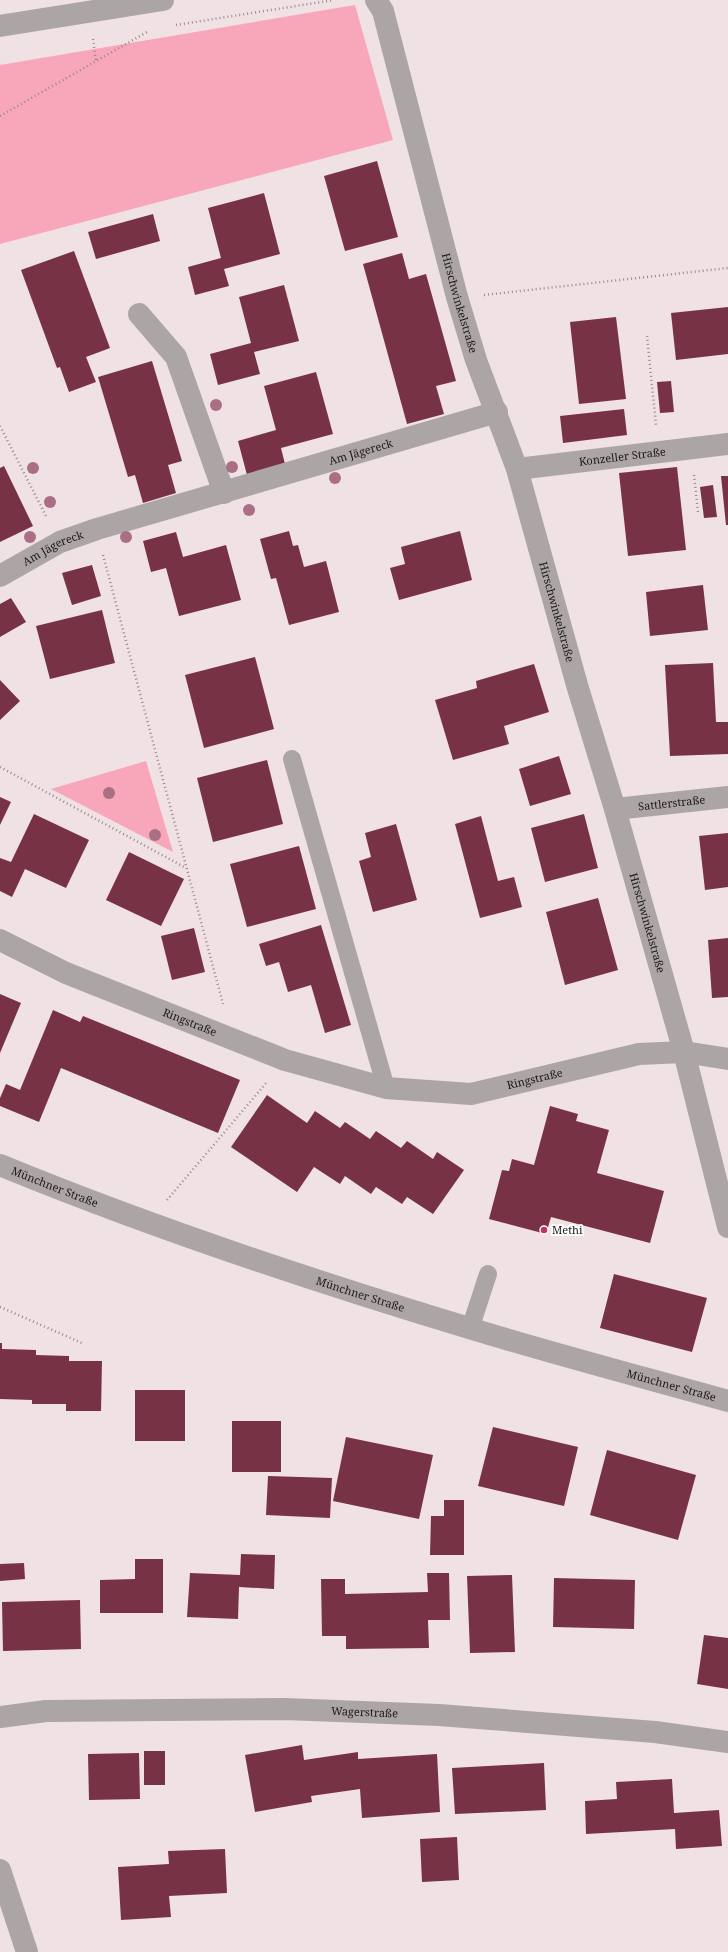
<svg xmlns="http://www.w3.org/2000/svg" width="728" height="1952" font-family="'Noto Serif',serif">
<rect width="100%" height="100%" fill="#f0e1e4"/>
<path fill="#f7a7b9" d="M 355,5 L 393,140 L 0,244 L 0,65 Z
M 146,761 L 173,852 L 51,789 Z"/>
<path fill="#783246" d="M 377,161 L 398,237 L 345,251 L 324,176 Z
M 264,193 L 280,254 L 224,269 L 229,286 L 195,295 L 188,267 L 221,258 L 208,208 Z
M 153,214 L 160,241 L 96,259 L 88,232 Z
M 74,251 L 110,348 L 86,357 L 96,382 L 69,392 L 60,367 L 57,368 L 21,270 Z
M 402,253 L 409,279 L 426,274 L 456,381 L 436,386 L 444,414 L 407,424 L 363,264 Z
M 284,285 L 299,341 L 254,352 L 260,374 L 218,385 L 210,354 L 251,343 L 239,297 Z
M 728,307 L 728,354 L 676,360 L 671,313 Z
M 616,317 L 626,399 L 579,404 L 570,322 Z
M 152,361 L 182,461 L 168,465 L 176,493 L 143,503 L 135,475 L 128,477 L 98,377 Z
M 316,372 L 333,434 L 281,448 L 285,464 L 247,475 L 238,441 L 276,430 L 264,386 Z
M 671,381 L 674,412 L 660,413 L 657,382 Z
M 624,409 L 627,435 L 563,443 L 560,416 Z
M 4,466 L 33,526 L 0,542 L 0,468 Z
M 677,467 L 686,550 L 628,556 L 619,473 Z
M 721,476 L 728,476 L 728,525 L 726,525 Z
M 713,485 L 717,517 L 704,518 L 700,487 Z
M 289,531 L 293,546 L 298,545 L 304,567 L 326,561 L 339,612 L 289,625 L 276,578 L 271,579 L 260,539 Z
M 460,531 L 472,580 L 399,600 L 390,568 L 405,564 L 401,547 Z
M 176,532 L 183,557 L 226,545 L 241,600 L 179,616 L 166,568 L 151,572 L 143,541 Z
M 92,565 L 101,596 L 72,605 L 62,573 Z
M 703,585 L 708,630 L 650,636 L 646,592 Z
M 11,598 L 26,622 L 0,637 L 0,604 Z
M 102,610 L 115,663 L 50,679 L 36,626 Z
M 255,657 L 274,729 L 204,748 L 185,675 Z
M 713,663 L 716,722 L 728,722 L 728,754 L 670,756 L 665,665 Z
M 534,664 L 549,712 L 504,726 L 509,744 L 453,760 L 435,700 L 477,688 L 476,681 Z
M 0,680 L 20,701 L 0,720 Z
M 559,756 L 571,794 L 530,806 L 519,769 Z
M 267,760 L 283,824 L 213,842 L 197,778 Z
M 0,797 L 11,802 L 0,825 Z
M 34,814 L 89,840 L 66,888 L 25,869 L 12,897 L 0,891 L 0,858 L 11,862 Z
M 584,814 L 598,868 L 545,882 L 531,828 Z
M 481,816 L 498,881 L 514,877 L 522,907 L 480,918 L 455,824 Z
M 396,824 L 417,900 L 373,912 L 359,861 L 371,857 L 365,833 Z
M 728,833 L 728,887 L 705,890 L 699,836 Z
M 299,846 L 316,909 L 247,927 L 230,864 Z
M 129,852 L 184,879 L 161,926 L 106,900 Z
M 598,898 L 618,970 L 565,985 L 546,912 Z
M 321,925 L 351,1025 L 325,1033 L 311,985 L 288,992 L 279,962 L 266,966 L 259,944 Z
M 194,928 L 205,972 L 172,980 L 161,936 Z
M 728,938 L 728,997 L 712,998 L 708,940 Z
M 0,994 L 21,1003 L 0,1053 Z
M 53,1010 L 80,1022 L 83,1016 L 240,1080 L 218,1133 L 61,1068 L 39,1122 L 0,1106 L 0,1098 L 6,1084 L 20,1090 Z
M 267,1095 L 307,1123 L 315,1111 L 340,1128 L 345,1122 L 370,1139 L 376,1131 L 401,1148 L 407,1141 L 433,1159 L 437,1152 L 464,1170 L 433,1214 L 407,1197 L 402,1204 L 376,1187 L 371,1194 L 345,1176 L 340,1184 L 314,1167 L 297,1192 L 231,1147 Z
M 550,1106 L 578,1114 L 576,1121 L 609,1130 L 597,1173 L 664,1191 L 650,1243 L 551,1217 L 546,1234 L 489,1219 L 502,1170 L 509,1171 L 512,1159 L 534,1165 Z
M 614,1274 L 707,1298 L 692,1352 L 600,1328 Z
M 0,1343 L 2,1343 L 2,1349 L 36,1350 L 36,1355 L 69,1356 L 69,1361 L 102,1361 L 101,1411 L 66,1411 L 66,1404 L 32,1404 L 32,1400 L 0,1399 Z
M 135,1390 L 185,1390 L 185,1441 L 135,1441 Z
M 232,1421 L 281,1421 L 281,1472 L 232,1472 Z
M 493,1427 L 578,1447 L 564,1506 L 478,1486 Z
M 346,1437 L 433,1455 L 419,1519 L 333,1501 Z
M 607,1450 L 696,1475 L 678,1540 L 590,1515 Z
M 268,1476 L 332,1478 L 330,1518 L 266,1515 Z
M 444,1500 L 464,1500 L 464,1555 L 430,1555 L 431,1516 L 444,1516 Z
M 241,1554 L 275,1555 L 274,1589 L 239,1587 L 238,1619 L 187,1617 L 190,1573 L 240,1575 Z
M 135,1559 L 163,1559 L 163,1613 L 100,1613 L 100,1580 L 135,1579 Z
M 24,1563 L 25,1579 L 0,1581 L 0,1564 Z
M 427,1573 L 449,1573 L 450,1620 L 428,1620 L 429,1648 L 346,1649 L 346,1636 L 322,1636 L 321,1579 L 345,1579 L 345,1594 L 428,1592 Z
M 512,1575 L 515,1652 L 470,1653 L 467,1576 Z
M 554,1578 L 635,1580 L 634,1629 L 553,1627 Z
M 80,1600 L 81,1649 L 3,1651 L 2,1602 Z
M 704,1635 L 728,1638 L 728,1689 L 697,1684 Z
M 302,1745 L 304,1760 L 358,1752 L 358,1759 L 437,1754 L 440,1812 L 362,1818 L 360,1789 L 311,1796 L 312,1802 L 255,1812 L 245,1755 Z
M 144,1751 L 165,1751 L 165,1785 L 144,1785 Z
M 139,1753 L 140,1799 L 89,1800 L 88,1754 Z
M 544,1763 L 546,1810 L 455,1814 L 452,1768 Z
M 672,1779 L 674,1813 L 719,1810 L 722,1846 L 676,1849 L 675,1829 L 586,1834 L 585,1801 L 617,1799 L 616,1782 Z
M 457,1837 L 459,1880 L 422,1882 L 420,1839 Z
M 225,1849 L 227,1893 L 169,1896 L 171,1917 L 121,1920 L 118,1867 L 169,1864 L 168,1851 Z"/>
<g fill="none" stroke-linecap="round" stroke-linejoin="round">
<path stroke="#978b8e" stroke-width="2.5" stroke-dasharray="1 3" stroke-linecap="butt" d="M 176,25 L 334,0
M 93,39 L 96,62
M 0,116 L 147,32
M 484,295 L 728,268
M 647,336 L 656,425
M 0,426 L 47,518
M 694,475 L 698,512
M 103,555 L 223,1004
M 0,767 L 186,868
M 167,1200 L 267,1082
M 0,1307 L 82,1343"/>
<path stroke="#aca5a6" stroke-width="18" d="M 292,759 L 386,1088
M 470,1329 L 488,1274"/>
<g stroke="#aca5a6" stroke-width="22">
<path id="s1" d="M 376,0 L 383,11 L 457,297 L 476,360 L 517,469 L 577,685 L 615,809 L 684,1052 L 728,1227"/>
<path d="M 0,26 L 163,0"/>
<path d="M 139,314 L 176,357 L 224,493"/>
<path id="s2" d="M 517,469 L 728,444"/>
<path id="s3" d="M 0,576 L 60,542 L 97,529 L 497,412"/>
<path id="s4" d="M 615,809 L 728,797"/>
<path id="s5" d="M 0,940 L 66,973 L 285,1060 L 386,1088 L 471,1094 L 639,1054 L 684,1052 L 728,1059"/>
<path id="s6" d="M 0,1717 L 46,1711 L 285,1709 L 439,1715 L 655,1732 L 728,1742"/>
<path d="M 0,1870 L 27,1952"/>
</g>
<path stroke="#aca5a6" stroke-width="22" id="s7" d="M 0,1165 C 153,1228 310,1280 469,1328 C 554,1354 642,1377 728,1401"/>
</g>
<g fill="#aa6f84">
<circle cx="216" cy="405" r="6"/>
<circle cx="232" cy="467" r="6"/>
<circle cx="33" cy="468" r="6"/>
<circle cx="335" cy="478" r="6"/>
<circle cx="50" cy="502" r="6"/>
<circle cx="249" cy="510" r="6"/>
<circle cx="30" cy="537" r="6"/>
<circle cx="126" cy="537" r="6"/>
<circle cx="109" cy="793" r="6"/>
<circle cx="155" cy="835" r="6"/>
</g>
<circle fill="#be3162" stroke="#fff" stroke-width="1.5" cx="544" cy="1230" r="4"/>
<g text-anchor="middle" stroke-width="4" stroke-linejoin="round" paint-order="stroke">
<g font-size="11" fill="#1e1819" stroke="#fff">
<text dy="4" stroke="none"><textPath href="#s1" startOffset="315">Hirschwinkelstraße</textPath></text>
<text dy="4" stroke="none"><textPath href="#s3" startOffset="383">Am Jägereck</textPath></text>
<text dy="4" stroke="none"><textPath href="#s2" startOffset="106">Konzeller Straße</textPath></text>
<text dy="4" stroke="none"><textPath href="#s3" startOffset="60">Am Jägereck</textPath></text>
<text dy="4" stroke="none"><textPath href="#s1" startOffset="639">Hirschwinkelstraße</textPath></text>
<text dy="4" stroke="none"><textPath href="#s4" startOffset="57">Sattlerstraße</textPath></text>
<text dy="4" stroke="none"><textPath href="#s1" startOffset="963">Hirschwinkelstraße</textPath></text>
<text dy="4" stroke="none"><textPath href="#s5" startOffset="207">Ringstraße</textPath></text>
<text dy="4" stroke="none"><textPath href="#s5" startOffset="565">Ringstraße</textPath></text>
<text dy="4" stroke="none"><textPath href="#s7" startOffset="59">Münchner Straße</textPath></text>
<text dy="4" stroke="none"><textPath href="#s7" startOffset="383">Münchner Straße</textPath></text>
<text dy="4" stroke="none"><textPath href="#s7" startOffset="707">Münchner Straße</textPath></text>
<text dy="4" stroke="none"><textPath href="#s6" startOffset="365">Wagerstraße</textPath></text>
</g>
<g font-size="11" fill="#1e1819" stroke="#fff" text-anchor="start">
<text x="552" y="1234">Methi</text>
</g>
</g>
</svg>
